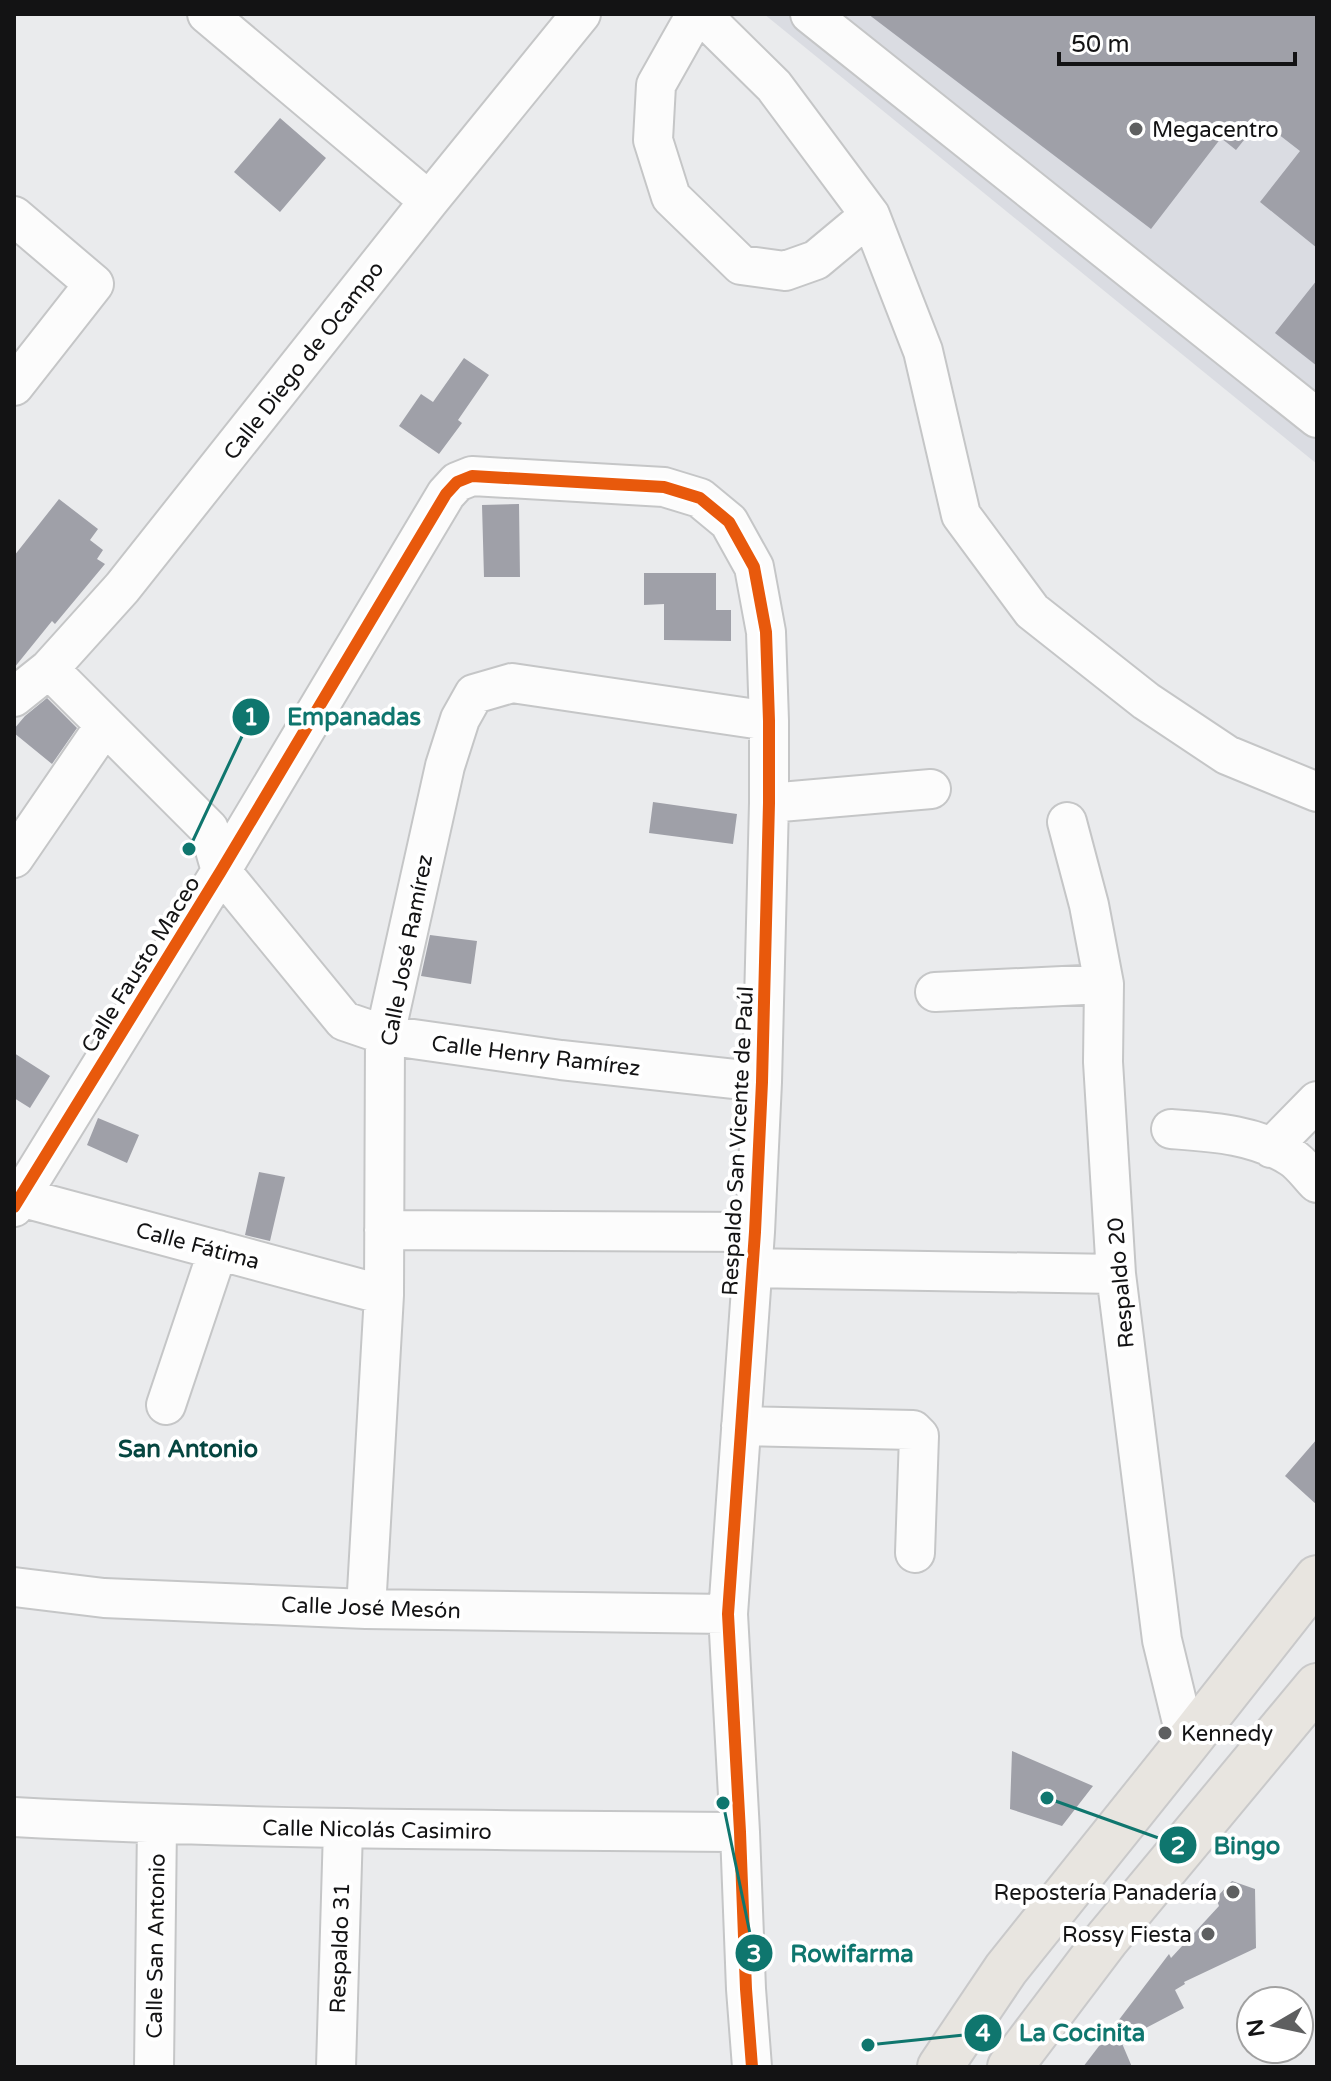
<svg xmlns="http://www.w3.org/2000/svg" width="1331" height="2081" font-family="'Varela Round',sans-serif">
<rect width="100%" height="100%" fill="#eaebed"/>
<path fill="#dadce2" d="M 764,14 L 1317,14 L 1317,464 Z"/>
<path fill="#9fa0a8" d="M 868,14 L 1317,14 L 1317,248 L 1260,202 L 1300,151 L 1260,120 L 1236,150 L 1221,138 L 1151,229 Z
M 280,118 L 326,158 L 280,212 L 234,172 Z
M 1317,280 L 1317,366 L 1275,333 Z
M 464,358 L 489,375 L 458,420 L 462,423 L 439,454 L 399,426 L 421,394 L 433,402 Z
M 59,499 L 98,529 L 90,540 L 103,550 L 97,559 L 105,564 L 55,624 L 52,621 L 14,668 L 14,556 Z
M 519,504 L 520,577 L 484,577 L 482,505 Z
M 644,573 L 716,573 L 716,610 L 731,610 L 731,641 L 664,640 L 664,604 L 644,605 Z
M 47,698 L 77,728 L 52,764 L 14,733 L 14,729 L 25,716 Z
M 653,802 L 737,814 L 733,844 L 649,833 Z
M 430,935 L 477,941 L 471,984 L 421,976 Z
M 14,1053 L 50,1076 L 30,1108 L 14,1098 Z
M 98,1118 L 139,1135 L 127,1163 L 87,1145 Z
M 259,1172 L 285,1177 L 270,1241 L 245,1235 Z
M 1317,1439 L 1317,1505 L 1285,1476 Z
M 1012,1751 L 1093,1786 L 1062,1826 L 1010,1809 Z
M 1232,1881 L 1255,1889 L 1256,1948 L 1184,1982 L 1185,1984 L 1175,1990 L 1184,2008 L 1121,2041 L 1132,2067 L 1083,2067 L 1169,1954 L 1171,1958 L 1219,1906 L 1216,1898 Z"/>
<g fill="none" stroke-linecap="round" stroke-linejoin="round">
<g stroke="#c5c6c7" stroke-width="42">
<path id="minor" d="M 207,14 L 429,201
M 696,14 L 656,85 L 653,140 L 671,197 L 741,265 L 785,271 L 816,260 L 870,215
M 701,14 L 774,86 L 870,215 L 923,351 L 961,515 L 1032,611 L 1146,701 L 1227,755 L 1317,792
M 810,14 L 1317,418
M 14,216 L 94,284 L 14,386
M 49,669 L 209,829 L 221,871 L 344,1021 L 385,1035 L 561,1060 L 762,1082
M 14,697 L 49,669 L 122,588 L 429,201 L 581,14
M 769,803 L 931,789
M 1067,822 L 1089,905 L 1104,984 L 1103,1062 L 1116,1274 L 1162,1640 L 1187,1743
M 14,858 L 105,725
M 935,992 L 1104,984
M 1171,1129 C 1212,1132 1254,1134 1291,1157 C 1301,1163 1309,1175 1317,1183
M 1271,1148 L 1317,1101
M 14,1192 L 20,1197 L 384,1295
M 14,1207 L 221,871 L 446,494 L 457,482 L 472,476 L 664,487 L 700,498 L 729,522 L 754,567 L 766,632 L 769,721 L 769,803 L 762,1082 L 755,1232 L 728,1614 L 740,1832 L 746,1989 L 752,2067
M 384,1230 L 755,1232
M 752,1268 L 1116,1274
M 166,1405 L 218,1250
M 741,1426 L 913,1430 L 919,1436 L 915,1553
M 14,1587 L 104,1598 L 366,1609 L 728,1614
M 366,1609 L 384,1295 L 385,1035 L 445,766 L 460,719 L 474,694 L 512,683 L 769,721
M 14,1817 C 256,1830 498,1830 740,1832
M 154,2067 L 157,1824
M 336,2067 L 343,1829"/>
</g>
<g stroke="#c9c9ca" stroke-width="48">
<path id="major" d="M 940,2067 L 1006,1969 L 1187,1743 L 1317,1578
M 1010,2067 L 1106,1940 L 1317,1686"/>
</g>
<use href="#minor" stroke="#fcfcfc" stroke-width="38"/>
<use href="#major" stroke="#e8e5e0" stroke-width="44"/>
<g stroke="#fff" stroke-width="17">
<path id="cycleway" d="M 14,1207 L 221,871 L 446,494 L 457,482 L 472,476 L 664,487 L 700,498 L 729,522 L 754,567 L 766,632 L 769,721 L 769,803 L 762,1082 L 755,1232 L 728,1614 L 740,1832 L 746,1989 L 752,2067"/>
</g>
<use href="#cycleway" stroke="#e8590c" stroke-width="12"/>
</g>
<g fill="#5e5f60" stroke="#fff" stroke-width="3">
<circle cx="1136" cy="129" r="8"/>
<circle cx="1165" cy="1733" r="8"/>
<circle cx="1233" cy="1892" r="8"/>
<circle cx="1208" cy="1934" r="8"/>
</g>
<g text-anchor="middle" stroke-width="8" stroke-linejoin="round" paint-order="stroke">
<g font-size="22" fill="#131314" stroke="#fff" text-anchor="start">
<text x="1152" y="137">Megacentro</text>
<text x="1181" y="1741">Kennedy</text>
<text x="1217" y="1900" text-anchor="end">Repostería Panadería</text>
<text x="1192" y="1942" text-anchor="end">Rossy Fiesta</text>
</g>
<g font-size="22" fill="#131314" stroke="#fff">
<text transform="translate(303 360) rotate(-52)" y="8">Calle Diego de Ocampo</text>
<text transform="translate(406 950) rotate(-79)" y="8">Calle José Ramírez</text>
<text transform="translate(140 964) rotate(-58)" y="8">Calle Fausto Maceo</text>
<text transform="translate(536 1055) rotate(7)" y="8">Calle Henry Ramírez</text>
<text transform="translate(737 1141) rotate(-87)" y="8">Respaldo San Vicente de Paúl</text>
<text transform="translate(198 1245) rotate(15)" y="8">Calle Fátima</text>
<text transform="translate(1120 1283) rotate(-95)" y="8">Respaldo 20</text>
<text transform="translate(371 1607) rotate(2)" y="8">Calle José Mesón</text>
<text transform="translate(377 1829) rotate(1)" y="8">Calle Nicolás Casimiro</text>
<text transform="translate(155 1946) rotate(-89)" y="8">Calle San Antonio</text>
<text transform="translate(339 1948) rotate(-88)" y="8">Respaldo 31</text>
</g>
<g font-size="24" font-weight="bold" fill="#064640" stroke="#fff">
<text x="188" y="1457">San Antonio</text>
</g>
</g>
<path fill="none" stroke="#0f766e" stroke-width="3" d="M189 849L251 717M1047 1798L1178 1845M723 1803L754 1953M868 2045L983 2033"/>
<g fill="#0f766e" stroke="#fff" stroke-width="3">
<circle cx="189" cy="849" r="8"/>
<circle cx="1047" cy="1798" r="8"/>
<circle cx="723" cy="1803" r="8"/>
<circle cx="868" cy="2045" r="8"/>
<circle cx="251" cy="717" r="20"/>
<circle cx="1178" cy="1845" r="20"/>
<circle cx="754" cy="1953" r="20"/>
<circle cx="983" cy="2033" r="20"/>
</g>
<g font-size="24" text-anchor="middle" font-weight="bold" fill="#fff">
<text x="251" y="725">1</text>
<text x="1178" y="1854">2</text>
<text x="754" y="1962">3</text>
<text x="983" y="2041">4</text>
</g>
<g font-size="24" text-anchor="middle" font-weight="bold" fill="#0f766e" stroke="#fff" stroke-width="8" stroke-linejoin="round" paint-order="stroke">
<text x="354" y="725">Empanadas</text>
<text x="1247" y="1854">Bingo</text>
<text x="852" y="1962">Rowifarma</text>
<text x="1082" y="2041">La Cocinita</text>
</g>
<rect width="1331" height="2081" fill="none" stroke="#131314" stroke-width="32"/>
<g transform="translate(1275 2025) rotate(261)"><circle r="38" fill="#ffffff" stroke="#a1a1a1" stroke-width="2"/>
<path d="M0-6L14 30L0 20L-14 30Z" fill="#5e5f60"/>
<text y="-12" font-size="22" font-weight="bold" text-anchor="middle" fill="#131314">N</text>
</g>
<path d="M1059 52v12h236v-12" fill="none" stroke="#131314" stroke-width="4"/>
<text x="1071" y="52" font-size="24" fill="#131314" stroke="#ffffff" stroke-width="6" paint-order="stroke">50 m</text>
</svg>
